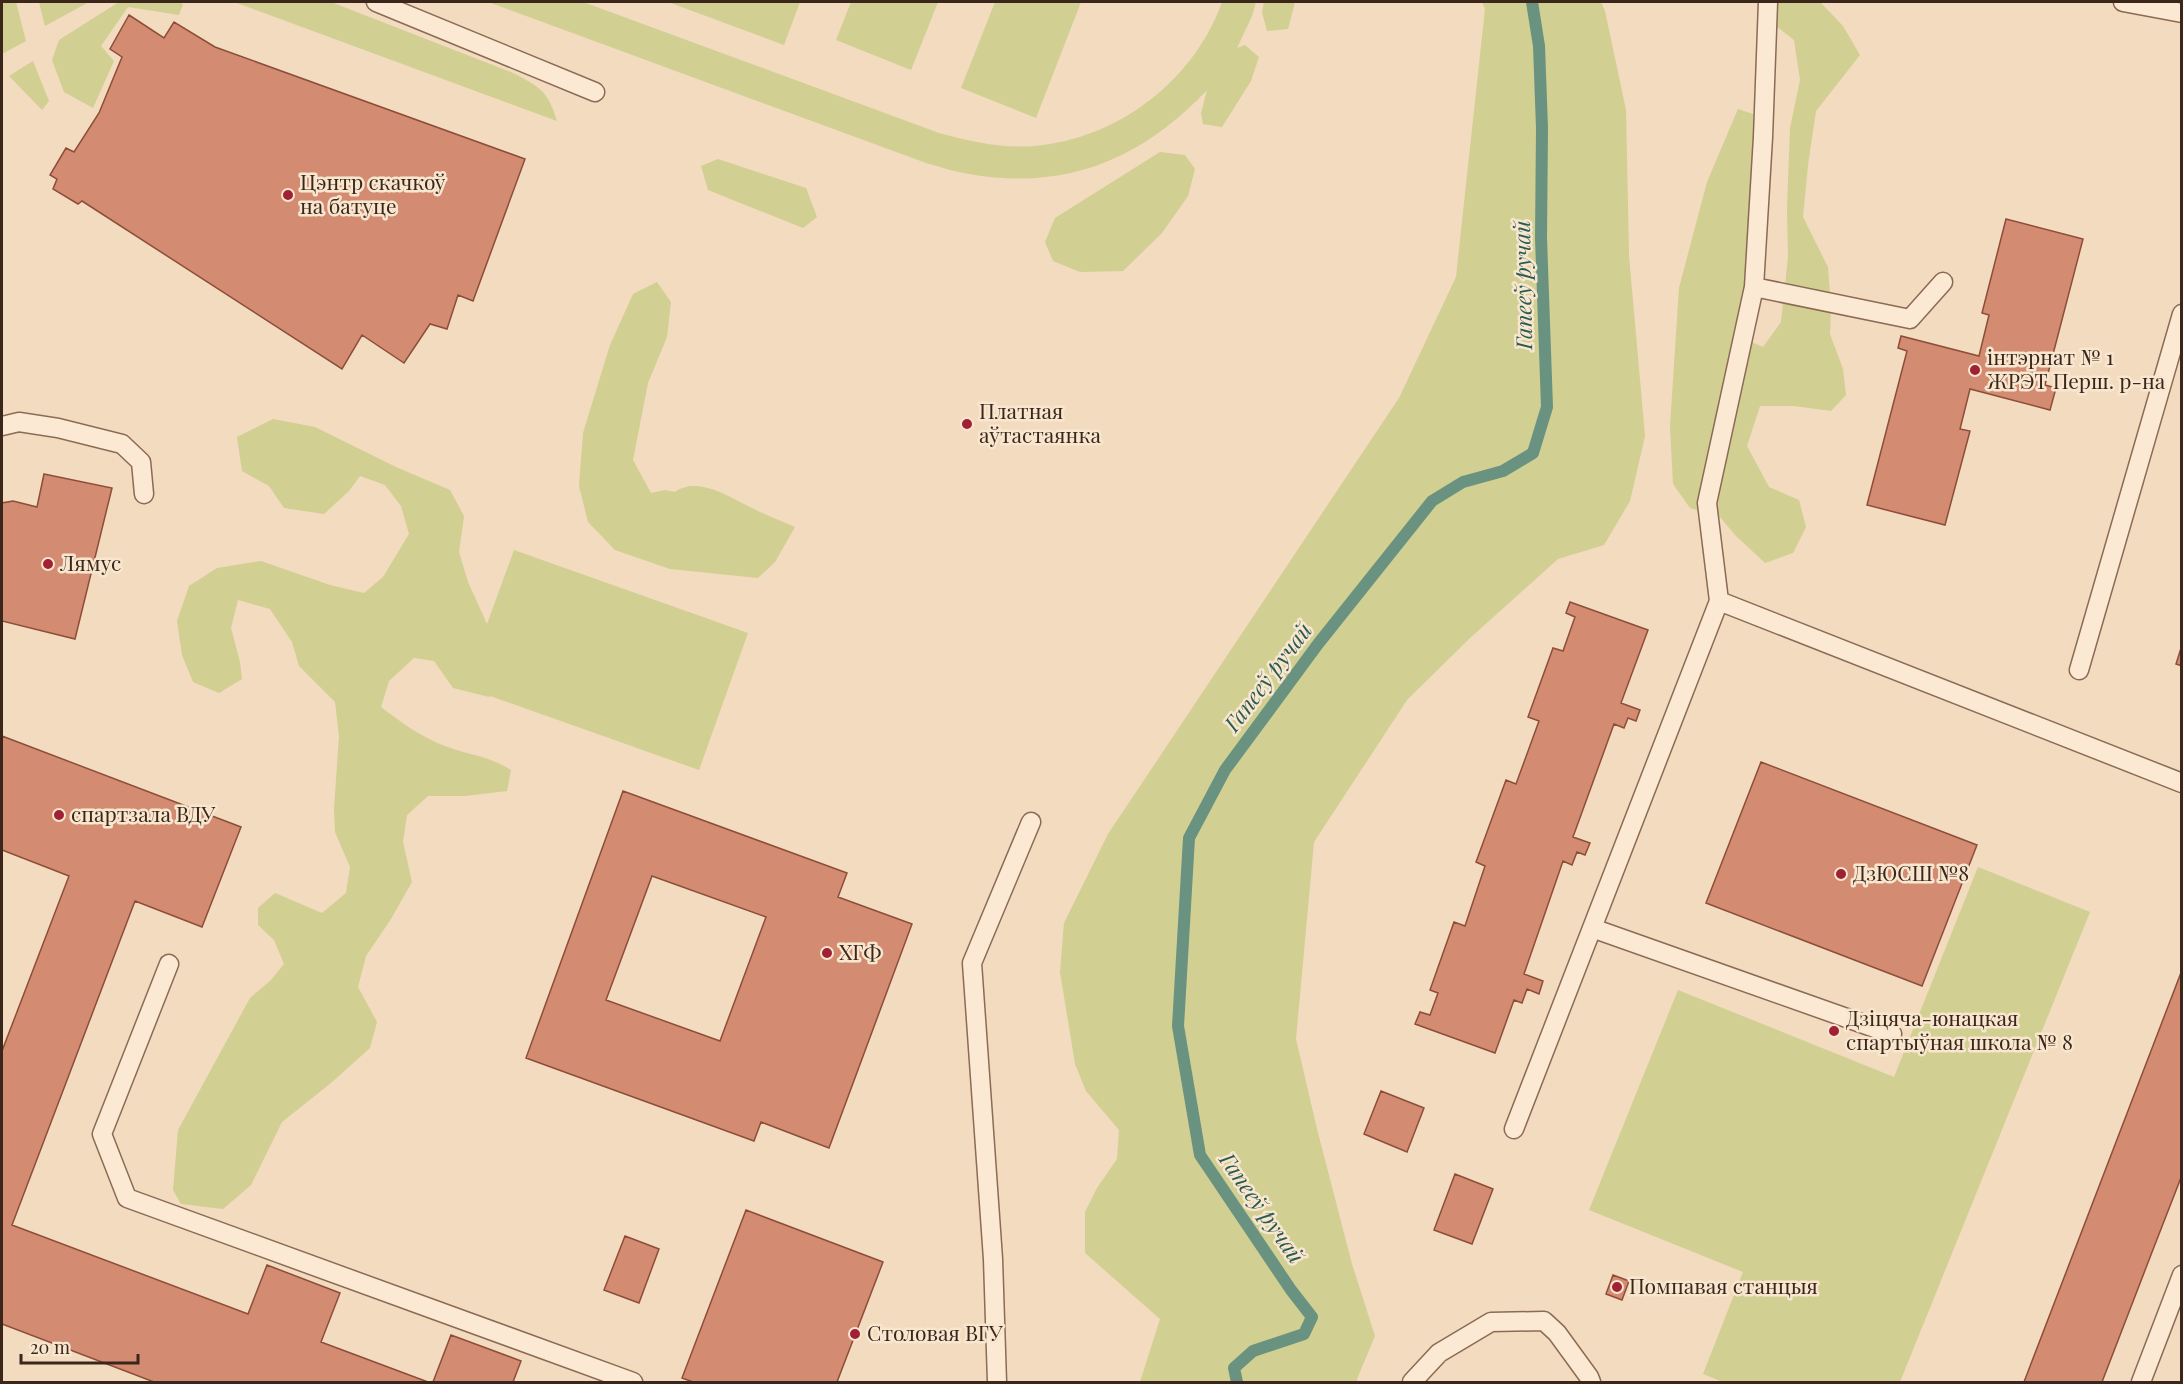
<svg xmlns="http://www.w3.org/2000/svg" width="2183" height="1384" font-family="'Playfair Display',serif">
<rect width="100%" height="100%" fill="#f2dbbf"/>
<path fill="#d1cf92" d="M 2,2 L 16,2 L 26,41 L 2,54 Z
M 39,2 L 89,2 L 45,26 Z
M 119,2 L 178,2 L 183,4 L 179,15 L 128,7 L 101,46 L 114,61 L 93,108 L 64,92 L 52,60 L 59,40 Z
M 234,2 L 331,2 L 513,73 C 540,87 548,91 557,121 Z
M 488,2 L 583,2 L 939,133 C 973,142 1007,150 1043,145 C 1123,135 1195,78 1222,2 L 1256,2 L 1252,16 L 1237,48 L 1245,45 L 1259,57 L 1251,81 L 1222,127 L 1203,124 L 1201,113 L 1207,90 C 1141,160 1065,191 969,174 C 955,172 942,167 929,164 Z
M 668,2 L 800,2 L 784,45 Z
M 851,2 L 938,2 L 911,70 L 836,40 Z
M 995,2 L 1081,2 L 1036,118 L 961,88 Z
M 1264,2 L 1295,2 L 1288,29 L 1267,31 L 1262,12 Z
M 1482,2 L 1601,2 L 1605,11 L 1626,110 L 1629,256 L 1645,436 L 1630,501 L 1604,545 L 1558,559 L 1469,639 L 1407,700 L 1314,842 L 1296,1039 L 1317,1129 L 1352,1264 L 1375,1336 L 1357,1379 L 1358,1382 L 1140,1382 L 1160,1319 L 1085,1253 L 1085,1212 L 1097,1188 L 1117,1159 L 1119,1130 L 1086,1091 L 1075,1064 L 1060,972 L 1064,923 L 1108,834 L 1399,398 L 1456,277 L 1485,9 Z
M 1758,2 L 1820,2 L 1843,26 L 1860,55 L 1816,111 L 1808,165 L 1803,217 L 1828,267 L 1831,308 L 1830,334 L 1843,369 L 1846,395 L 1831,411 L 1794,406 L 1760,406 L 1747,446 L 1769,487 L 1799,500 L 1806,527 L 1793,553 L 1765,563 L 1735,535 L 1720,517 L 1690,508 L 1673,484 L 1670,426 L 1679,288 L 1707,182 L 1738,109 L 1759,116 L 1749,341 L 1763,347 L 1781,322 L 1788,257 L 1787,209 L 1790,128 L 1800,80 L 1794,40 L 1763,16 Z
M 33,61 L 49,101 L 42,110 L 9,76 Z
M 1160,152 L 1185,155 L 1195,169 L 1188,196 L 1162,233 L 1123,271 L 1080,272 L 1053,261 L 1045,242 L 1055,218 Z
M 718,159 L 806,188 L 817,217 L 803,228 L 708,190 L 701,166 Z
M 657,282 L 671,302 L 667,337 L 648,383 L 633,460 L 651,493 L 665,490 L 675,492 C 698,475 731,498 752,508 C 766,515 781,521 795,527 L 775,562 L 758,578 L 670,569 L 615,550 L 588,522 L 579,486 L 583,433 L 610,345 L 633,294 Z
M 273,419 L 315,427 L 396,467 L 450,490 L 464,516 L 459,552 L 468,582 L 487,624 L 514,550 L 748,633 L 699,770 L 490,696 L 489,697 L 453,688 L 434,661 L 414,658 L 389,681 L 381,707 C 402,723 421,737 445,746 C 470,756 487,755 511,770 L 507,791 L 465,796 L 428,796 L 407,815 L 403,842 L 412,882 L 391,919 L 366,956 L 358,987 L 377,1022 L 370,1048 L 331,1083 L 282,1122 L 251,1185 L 223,1209 L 181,1204 L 173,1190 L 178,1130 L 250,998 L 271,980 L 284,964 L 274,940 L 258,925 L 258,908 L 275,893 L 322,913 L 346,893 L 350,867 L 335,832 L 334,809 L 339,736 L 335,702 L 299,666 L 292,642 L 270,609 L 238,600 L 231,628 L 240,662 L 242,679 L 219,693 L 193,682 L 182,655 L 177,621 L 189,586 L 217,568 L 261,561 L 330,585 L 364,593 L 383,577 L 409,534 L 401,506 L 385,485 L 360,476 L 349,491 L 324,514 L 284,508 L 269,486 L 242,471 L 237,437 Z
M 1978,867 L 2090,912 L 1900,1382 L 1723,1382 L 1703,1374 L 1743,1272 L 1589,1210 L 1678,990 L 1894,1077 Z"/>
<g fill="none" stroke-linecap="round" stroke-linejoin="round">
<path stroke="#699281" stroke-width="12" d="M 1237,1382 L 1234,1368 L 1253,1351 L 1304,1334 L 1312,1317 L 1291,1290 L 1200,1155 L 1178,1026 L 1189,838 L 1225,770 L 1318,644 L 1432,501 L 1463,482 L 1503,471 L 1533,453 L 1547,407 L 1541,238 L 1542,128 L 1539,46 L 1532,2"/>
</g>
<path fill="#d38b71" stroke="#8d4e39" stroke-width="1.5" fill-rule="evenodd" d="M 129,15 L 164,38 L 174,22 L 215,47 L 525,159 L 473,301 L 458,295 L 447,329 L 430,324 L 404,363 L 362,335 L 342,369 L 82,201 L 78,204 L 53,189 L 57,179 L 50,175 L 66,148 L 74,152 L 99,113 L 122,57 L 110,49 Z
M 2006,219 L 2083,239 L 2045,385 L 2056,388 L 2050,410 L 1970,389 L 1960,429 L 1970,431 L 1945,525 L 1867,505 L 1907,351 L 1898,348 L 1901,336 L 1979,356 L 1989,315 L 1982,313 Z
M 44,474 L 112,488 L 75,639 L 2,621 L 2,503 L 13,501 L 37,507 Z
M 1570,602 L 1648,630 L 1621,703 L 1640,710 L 1636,721 L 1628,718 L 1624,728 L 1614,724 L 1573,837 L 1590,843 L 1585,855 L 1577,852 L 1572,865 L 1563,861 L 1524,974 L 1543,981 L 1539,994 L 1527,989 L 1522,1003 L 1514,1000 L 1495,1053 L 1415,1024 L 1420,1012 L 1430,1015 L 1438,993 L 1430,990 L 1454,922 L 1465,926 L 1485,866 L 1476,862 L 1506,780 L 1516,784 L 1539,721 L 1528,717 L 1553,648 L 1563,651 L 1575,617 L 1566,613 Z
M 2182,645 L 2182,666 L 2176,664 Z
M 2,736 L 241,827 L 202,927 L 135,901 L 12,1225 L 248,1314 L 267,1265 L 340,1293 L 321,1342 L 428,1382 L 154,1382 L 2,1324 L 2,1051 L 69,876 L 2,850 Z
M 1761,762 L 1977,845 L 1922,986 L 1706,903 Z
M 623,791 L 847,873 L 838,897 L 912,924 L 829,1148 L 761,1122 L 754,1141 L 526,1058 ZM 652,876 L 766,917 L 720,1041 L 606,1000 Z
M 2182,970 L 2182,1175 L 2154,1247 L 2102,1382 L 2024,1382 Z
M 1381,1091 L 1424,1108 L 1407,1152 L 1364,1134 Z
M 1455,1174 L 1493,1189 L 1472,1244 L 1434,1230 Z
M 746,1210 L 883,1262 L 837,1382 L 693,1382 L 682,1378 Z
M 625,1236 L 659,1249 L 639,1303 L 604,1290 Z
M 1613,1275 L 1629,1281 L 1622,1300 L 1606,1294 Z
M 451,1335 L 521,1361 L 513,1382 L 433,1382 Z"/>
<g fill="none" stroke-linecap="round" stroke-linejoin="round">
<g stroke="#8c6a55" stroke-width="21">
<path id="service" d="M 376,2 L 595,92
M 1768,2 L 1763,137 L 1754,287 L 1707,503 L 1719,601 L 2182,783
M 2123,2 L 2182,13
M 1754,287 L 1910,319 L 1943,282
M 2,426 L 19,422 L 58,428 L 122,444 L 141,462 L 144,494
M 2079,670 L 2182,314
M 1592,928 L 1892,1034
M 169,964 L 102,1134 L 127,1198 L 633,1382
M 1514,1129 L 1719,601
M 997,1382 L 993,1259 L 972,963 L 1031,822
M 1412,1382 L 1439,1353 L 1491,1322 L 1544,1321 L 1557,1333 L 1589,1377 L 1591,1382
M 2141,1382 L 2182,1275"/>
</g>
<use href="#service" stroke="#fce9d3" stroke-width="18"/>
</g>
<g fill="#a02034" stroke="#f8e6cf" stroke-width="2">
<circle cx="288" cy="195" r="6"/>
<circle cx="1975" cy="370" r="6"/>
<circle cx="967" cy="424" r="6"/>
<circle cx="48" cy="564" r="6"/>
<circle cx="59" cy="815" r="6"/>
<circle cx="1841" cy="874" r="6"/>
<circle cx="827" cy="953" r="6"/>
<circle cx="1834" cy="1031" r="6"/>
<circle cx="1617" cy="1287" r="6"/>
<circle cx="855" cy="1334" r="6"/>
</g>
<g text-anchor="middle" stroke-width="5" stroke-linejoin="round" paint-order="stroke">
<g font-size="21" fill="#3a261b" stroke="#f8e6cf" text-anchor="start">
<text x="300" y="190">Цэнтр скачкоў<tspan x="300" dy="24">на батуце</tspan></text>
<text x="1987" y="365">інтэрнат № 1<tspan x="1987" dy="24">ЖРЭТ Перш. р-на</tspan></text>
<text x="979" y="419">Платная<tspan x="979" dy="24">аўтастаянка</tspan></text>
<text x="60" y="571">Лямус</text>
<text x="71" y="822">спартзала ВДУ</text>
<text x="1853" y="881">ДзЮСШ №8</text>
<text x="839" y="960">ХГФ</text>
<text x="1846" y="1026">Дзіцяча-юнацкая<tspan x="1846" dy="24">спартыўная школа № 8</tspan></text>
<text x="1629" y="1294">Помпавая станцыя</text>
<text x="867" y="1341">Столовая ВГУ</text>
</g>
<g font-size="22" font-style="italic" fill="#295b51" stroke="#f8e6cf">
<text transform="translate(1523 285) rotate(-91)" y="8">Гапееў ручай</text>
<text transform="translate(1268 677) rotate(-53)" y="8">Гапееў ручай</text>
<text transform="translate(1262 1208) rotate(55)" y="8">Гапееў ручай</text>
</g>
</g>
<rect width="2183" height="1384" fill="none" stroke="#3a261b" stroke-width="6"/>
<path d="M21 1354v9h117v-9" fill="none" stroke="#3a261b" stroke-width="3"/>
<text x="30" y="1354" font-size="18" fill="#3a261b" stroke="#f8e6cf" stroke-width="4.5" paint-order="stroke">20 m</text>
</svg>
